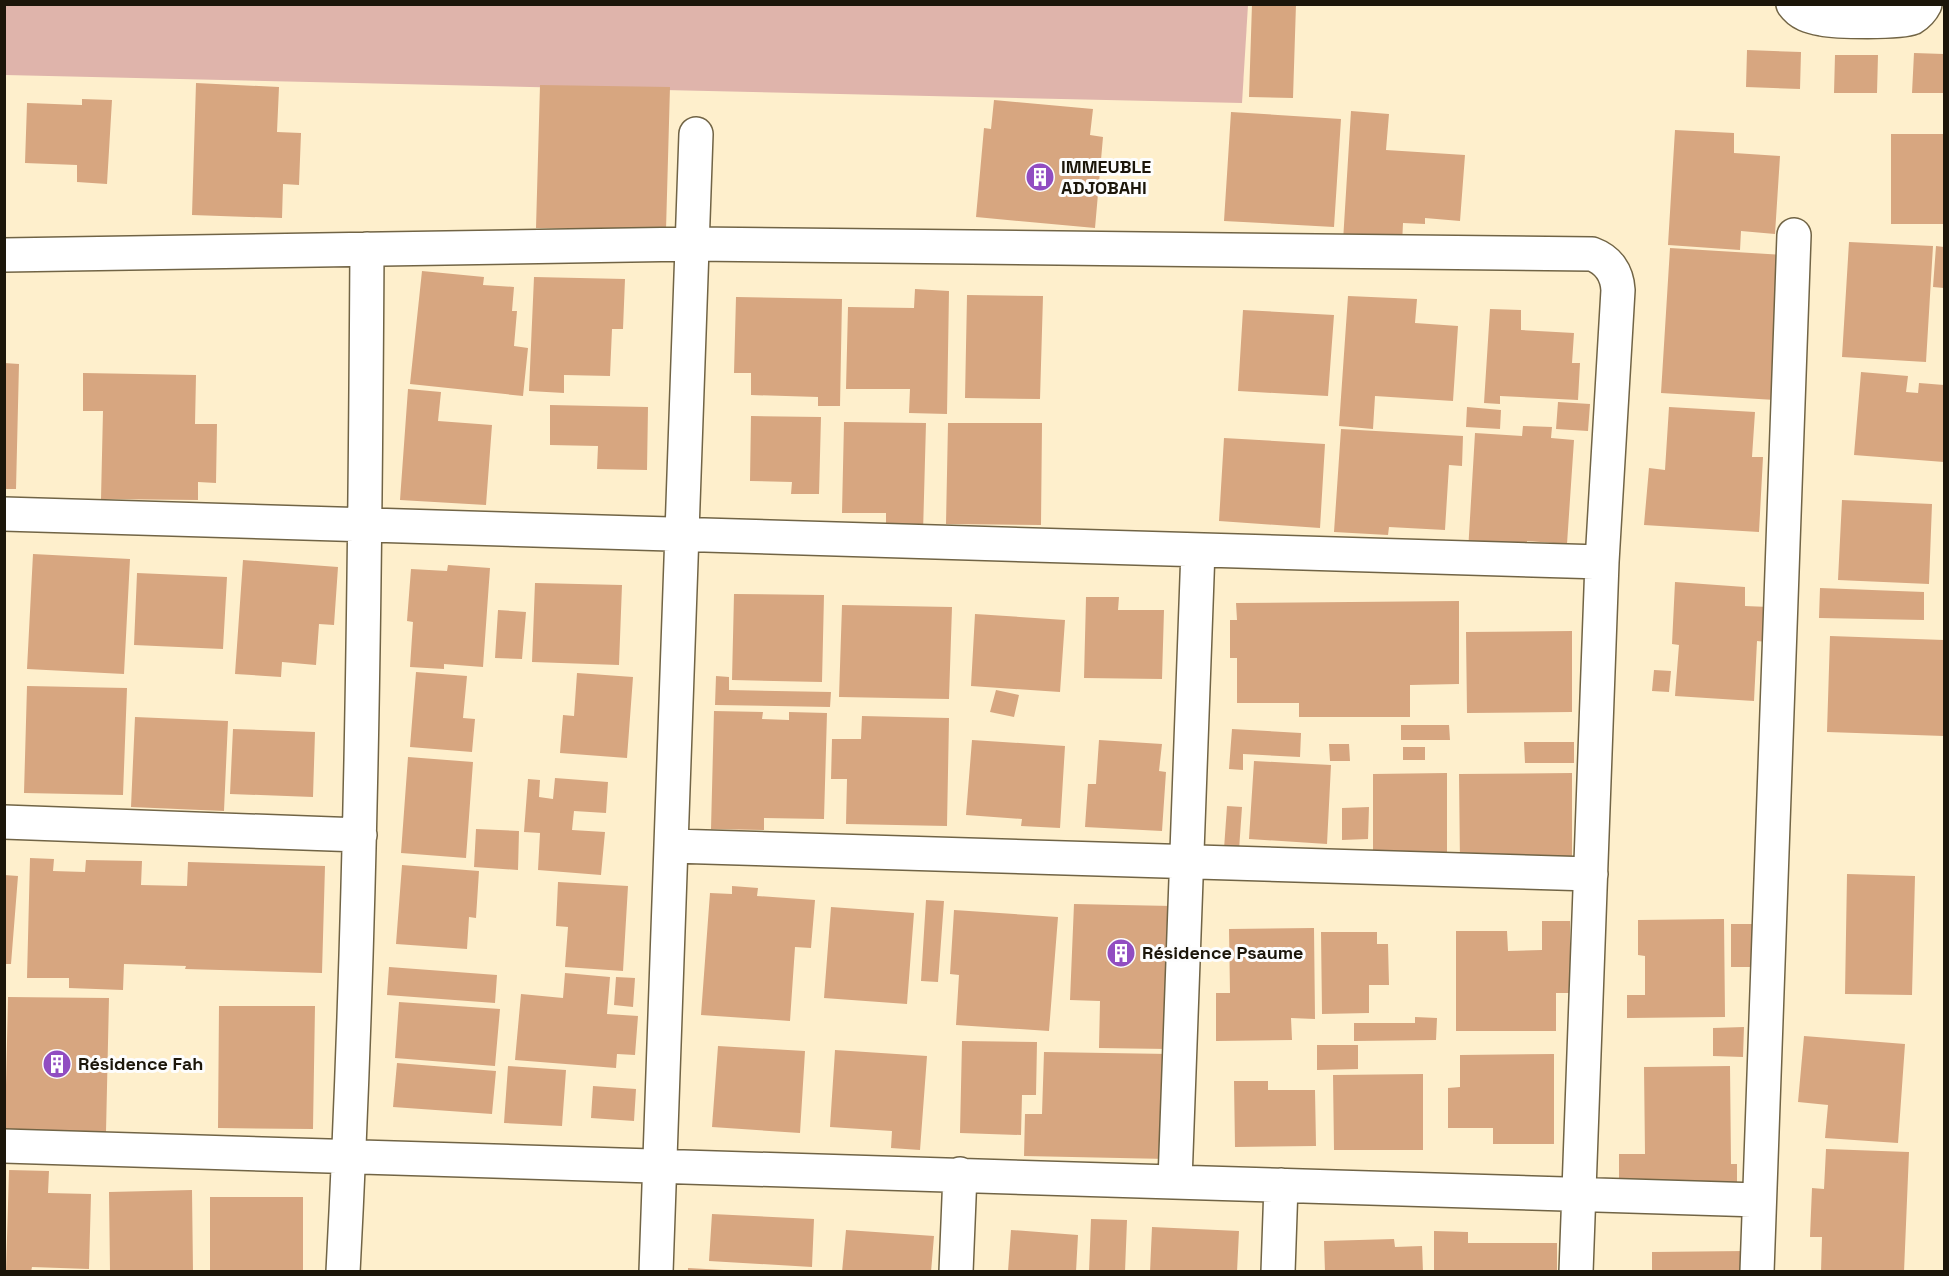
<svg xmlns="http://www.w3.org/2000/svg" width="1949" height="1276" font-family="'Space Grotesk',sans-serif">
<rect width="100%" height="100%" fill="#feefcc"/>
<path fill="#dfb4ab" d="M 5,5 L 1248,5 L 1242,103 L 5,75 Z"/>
<path fill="#d7a680" d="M 1252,4 L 1296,4 L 1293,98 L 1249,97 Z
M 1747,50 L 1801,52 L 1800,89 L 1746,87 Z
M 1914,53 L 1944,54 L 1944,93 L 1912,93 Z
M 1835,55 L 1878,55 L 1877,93 L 1834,93 Z
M 196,83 L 279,87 L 277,132 L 301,133 L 299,185 L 283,184 L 282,218 L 192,215 Z
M 540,85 L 670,87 L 666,230 L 536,228 Z
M 82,99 L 112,100 L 107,184 L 77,182 L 77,165 L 25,163 L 27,103 L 82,105 Z
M 994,100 L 1093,109 L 1090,135 L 1103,137 L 1095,228 L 976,217 L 984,128 L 991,129 Z
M 1351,111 L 1389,114 L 1386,150 L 1465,155 L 1460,221 L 1425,218 L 1425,224 L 1403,223 L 1402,245 L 1343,241 Z
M 1231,112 L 1341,119 L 1334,227 L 1224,221 Z
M 1675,130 L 1734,133 L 1734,153 L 1780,156 L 1775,234 L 1741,231 L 1740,250 L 1668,245 Z
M 1891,134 L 1944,134 L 1944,224 L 1891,224 Z
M 1849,242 L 1933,246 L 1926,362 L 1842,357 Z
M 1936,246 L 1944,247 L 1944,288 L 1933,287 Z
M 1670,248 L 1784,255 L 1775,400 L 1661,393 Z
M 422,271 L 484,277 L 483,285 L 514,287 L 512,311 L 517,311 L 514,346 L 528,348 L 523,396 L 410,384 Z
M 534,277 L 625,279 L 623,329 L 612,329 L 610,376 L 564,375 L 564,393 L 529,391 Z
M 915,289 L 949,291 L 947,414 L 909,413 L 910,389 L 846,389 L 848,307 L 914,308 Z
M 967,295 L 1043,296 L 1040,399 L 965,398 Z
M 1348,296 L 1417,299 L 1415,323 L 1458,326 L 1453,401 L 1375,396 L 1373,429 L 1339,426 Z
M 736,297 L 842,299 L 840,406 L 818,406 L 818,397 L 751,395 L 751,373 L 734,373 Z
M 1490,309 L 1521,310 L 1521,330 L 1574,333 L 1572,363 L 1580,363 L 1578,400 L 1500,396 L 1500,404 L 1484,403 Z
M 1243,310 L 1334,315 L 1328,396 L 1238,391 Z
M 4,363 L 19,364 L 16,489 L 4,489 Z
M 1861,372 L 1908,376 L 1906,392 L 1918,393 L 1919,383 L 1944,385 L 1944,462 L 1854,455 Z
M 83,373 L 196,375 L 195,424 L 217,424 L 216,483 L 198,482 L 198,500 L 101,499 L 103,411 L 83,411 Z
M 408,389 L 441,392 L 438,421 L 492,425 L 486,505 L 400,500 Z
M 1558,402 L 1590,404 L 1588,431 L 1556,429 Z
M 550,405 L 648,407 L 647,470 L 597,469 L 598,446 L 550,445 Z
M 1467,407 L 1501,410 L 1500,429 L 1466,427 Z
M 1669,407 L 1755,412 L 1752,457 L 1763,457 L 1759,532 L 1644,525 L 1649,468 L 1665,470 Z
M 751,416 L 821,417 L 819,494 L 791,494 L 792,482 L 750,481 Z
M 844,422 L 926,423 L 923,533 L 886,533 L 886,513 L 842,513 Z
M 948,423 L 1042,423 L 1041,525 L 946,524 Z
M 1523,426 L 1552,427 L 1551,438 L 1574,440 L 1567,544 L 1527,541 L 1526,556 L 1468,552 L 1475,433 L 1522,436 Z
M 1341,429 L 1463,436 L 1462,466 L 1449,465 L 1445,530 L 1389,527 L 1388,535 L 1334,532 Z
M 1224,438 L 1325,444 L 1320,528 L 1219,521 Z
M 1842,500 L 1932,504 L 1929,584 L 1838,580 Z
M 33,554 L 130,559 L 124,674 L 27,669 Z
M 243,560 L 338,567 L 334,625 L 319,624 L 316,665 L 282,662 L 281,677 L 235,674 Z
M 448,565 L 490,568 L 483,667 L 444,664 L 444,669 L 410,667 L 413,622 L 407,621 L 411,569 L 447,571 Z
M 137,573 L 227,577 L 223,649 L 134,645 Z
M 1675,582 L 1745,587 L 1745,606 L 1769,607 L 1767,642 L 1757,641 L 1754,701 L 1675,696 L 1679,645 L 1672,644 Z
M 535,583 L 622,585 L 619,665 L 532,662 Z
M 1820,588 L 1924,592 L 1924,620 L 1819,618 Z
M 734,594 L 824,595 L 822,682 L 732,680 Z
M 1086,597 L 1119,597 L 1118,610 L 1164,610 L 1162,679 L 1084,678 Z
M 1459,601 L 1459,684 L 1410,685 L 1410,717 L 1299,717 L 1299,703 L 1237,703 L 1237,658 L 1230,658 L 1230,620 L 1237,620 L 1236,603 Z
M 842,605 L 952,607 L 949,699 L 839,697 Z
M 498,610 L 526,612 L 522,659 L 495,658 Z
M 975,614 L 1065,620 L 1060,692 L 971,686 Z
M 1572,631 L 1572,712 L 1467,713 L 1466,632 Z
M 1830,636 L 1944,640 L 1944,736 L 1827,732 Z
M 1654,670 L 1671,671 L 1669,692 L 1652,691 Z
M 416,672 L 467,676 L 463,718 L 475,719 L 472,752 L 410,747 Z
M 577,673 L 633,677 L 627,758 L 560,753 L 563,715 L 574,716 Z
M 716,676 L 729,677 L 729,690 L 831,692 L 830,707 L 715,705 Z
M 27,686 L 127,688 L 123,795 L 24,793 Z
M 996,690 L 1019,695 L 1014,717 L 990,712 Z
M 714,711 L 763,712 L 762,719 L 789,720 L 789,712 L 827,713 L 824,819 L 764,818 L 764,830 L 711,829 Z
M 862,716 L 949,718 L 947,826 L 846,824 L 847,779 L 831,779 L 832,739 L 861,739 Z
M 135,717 L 228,721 L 224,811 L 131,807 Z
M 1401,725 L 1449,725 L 1450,740 L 1401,740 Z
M 233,729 L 315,732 L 313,797 L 230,794 Z
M 1232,729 L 1301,733 L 1300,757 L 1243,754 L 1243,770 L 1229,769 Z
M 972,740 L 1065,746 L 1060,828 L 1021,826 L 1022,819 L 966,815 Z
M 1099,740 L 1162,744 L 1159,771 L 1166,772 L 1162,831 L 1085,827 L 1088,784 L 1096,784 Z
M 1524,742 L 1574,742 L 1574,763 L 1525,763 Z
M 1329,744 L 1349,744 L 1350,761 L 1330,761 Z
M 1403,747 L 1425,747 L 1425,760 L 1403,760 Z
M 408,757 L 473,762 L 466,858 L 401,853 Z
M 1254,761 L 1331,765 L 1327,844 L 1249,839 Z
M 1447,773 L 1447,865 L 1421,865 L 1421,851 L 1373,851 L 1373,774 Z
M 1572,773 L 1572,863 L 1460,865 L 1459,774 Z
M 555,778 L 608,782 L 606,813 L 574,811 L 572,830 L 605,832 L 601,875 L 538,870 L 540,833 L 524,832 L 528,779 L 540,780 L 539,797 L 553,799 Z
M 1227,806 L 1242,807 L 1239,850 L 1224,849 Z
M 1369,807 L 1368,839 L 1342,840 L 1342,808 Z
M 476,829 L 519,831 L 518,870 L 474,867 Z
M 30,858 L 54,859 L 53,871 L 85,872 L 86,860 L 142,861 L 141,885 L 187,886 L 188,862 L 325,866 L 322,973 L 185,969 L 186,966 L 124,964 L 123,990 L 69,988 L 69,978 L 27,978 Z
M 402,865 L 479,871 L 476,918 L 469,917 L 467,949 L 396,944 Z
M 1847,874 L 1915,876 L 1912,995 L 1845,994 Z
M 4,875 L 18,876 L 11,964 L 4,964 Z
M 558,882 L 628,886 L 623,971 L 565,967 L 568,927 L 556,926 Z
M 732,886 L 758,888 L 757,896 L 815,900 L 811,948 L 795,947 L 790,1021 L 701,1015 L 710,893 L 732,894 Z
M 926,900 L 944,901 L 938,982 L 921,981 Z
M 1074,904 L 1172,906 L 1168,1049 L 1099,1048 L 1100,1001 L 1070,1000 Z
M 831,907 L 914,913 L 907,1004 L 824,998 Z
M 954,910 L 1058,917 L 1049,1031 L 956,1025 L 959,975 L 950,974 Z
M 1724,919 L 1725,1017 L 1627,1018 L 1627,995 L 1645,995 L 1645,956 L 1638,955 L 1638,920 Z
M 1542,921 L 1570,921 L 1570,993 L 1556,993 L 1556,1031 L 1456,1031 L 1456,931 L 1507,931 L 1508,951 L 1542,950 Z
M 1731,924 L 1757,924 L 1756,967 L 1731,967 Z
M 1314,928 L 1315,1019 L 1291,1018 L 1292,1040 L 1216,1041 L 1216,993 L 1230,993 L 1229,929 Z
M 1321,932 L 1377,932 L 1377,944 L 1388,944 L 1389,985 L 1369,985 L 1369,1013 L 1322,1014 Z
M 389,967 L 497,975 L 495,1003 L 387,995 Z
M 565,973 L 610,977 L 607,1014 L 638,1016 L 635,1055 L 617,1054 L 616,1068 L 515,1060 L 521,994 L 563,998 Z
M 616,977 L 635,978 L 633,1007 L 614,1005 Z
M 8,997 L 109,998 L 106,1132 L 5,1130 Z
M 399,1002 L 500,1009 L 495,1066 L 395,1058 Z
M 219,1006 L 315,1006 L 313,1129 L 218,1128 Z
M 1415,1017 L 1437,1018 L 1436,1040 L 1354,1041 L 1354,1023 L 1415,1023 Z
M 1744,1027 L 1743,1057 L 1713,1056 L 1713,1028 Z
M 1804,1036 L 1905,1044 L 1898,1143 L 1825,1138 L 1828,1105 L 1798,1102 Z
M 962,1041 L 1037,1042 L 1036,1095 L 1022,1095 L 1021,1135 L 960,1133 Z
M 1317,1045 L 1358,1045 L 1358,1069 L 1317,1070 Z
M 718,1046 L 805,1051 L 800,1133 L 712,1127 Z
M 835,1050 L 927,1056 L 920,1150 L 891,1148 L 892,1131 L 830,1127 Z
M 1044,1052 L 1170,1054 L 1168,1159 L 1024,1156 L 1025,1114 L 1042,1114 Z
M 1554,1054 L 1554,1144 L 1493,1144 L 1493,1128 L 1448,1128 L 1448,1088 L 1460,1087 L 1460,1055 Z
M 397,1063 L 496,1071 L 492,1114 L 393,1107 Z
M 508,1066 L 566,1070 L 562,1126 L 504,1123 Z
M 1730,1066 L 1731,1164 L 1737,1164 L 1737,1185 L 1619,1186 L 1619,1154 L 1645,1154 L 1644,1067 Z
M 1423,1074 L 1423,1150 L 1334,1150 L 1333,1075 Z
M 1234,1081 L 1268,1081 L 1268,1090 L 1315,1090 L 1316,1146 L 1235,1147 Z
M 593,1086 L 636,1089 L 634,1121 L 591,1118 Z
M 1826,1149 L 1909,1152 L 1904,1272 L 1821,1272 L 1822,1237 L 1810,1237 L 1812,1188 L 1824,1189 Z
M 9,1170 L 49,1171 L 48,1193 L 91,1194 L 89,1269 L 32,1267 L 31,1272 L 6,1272 Z
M 192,1190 L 193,1272 L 110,1272 L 109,1192 Z
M 210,1197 L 303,1197 L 303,1272 L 210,1272 Z
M 712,1214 L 814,1219 L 812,1267 L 709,1261 Z
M 1091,1219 L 1127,1220 L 1125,1272 L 1089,1272 Z
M 1152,1227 L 1239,1231 L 1237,1272 L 1150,1272 Z
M 846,1230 L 934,1236 L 931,1272 L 842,1272 Z
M 1011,1230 L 1078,1235 L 1076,1272 L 1008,1271 Z
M 1434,1231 L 1468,1232 L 1468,1243 L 1557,1243 L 1557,1272 L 1434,1272 Z
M 1394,1239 L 1395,1247 L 1422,1246 L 1423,1272 L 1325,1272 L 1324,1241 Z
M 1744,1251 L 1744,1272 L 1652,1272 L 1652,1252 Z
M 688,1268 L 724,1270 L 724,1272 L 688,1272 Z"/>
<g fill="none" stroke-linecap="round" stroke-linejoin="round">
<g stroke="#716445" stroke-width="36">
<path id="minor" d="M 1793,4 C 1800,14 1810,17 1822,19 C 1836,22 1900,23 1912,18 C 1917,15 1922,10 1925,4
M 4,255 L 692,244 L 1592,254 C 1608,260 1617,272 1618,290 L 1602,562 L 1576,1272
M 4,514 L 1602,562
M 4,822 L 360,835
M 672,846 L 1591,874
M 4,1146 L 1759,1200
M 1175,1181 L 1198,550
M 343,1272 C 361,931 365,590 367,249
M 656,1272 L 696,134
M 956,1272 L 960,1174
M 1278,1272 L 1281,1185
M 1757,1272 L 1794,235"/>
</g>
<use href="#minor" stroke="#fff" stroke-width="33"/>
</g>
<defs>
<g id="building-disc" transform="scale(1.5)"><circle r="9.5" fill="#914dc1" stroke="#fdfdfd"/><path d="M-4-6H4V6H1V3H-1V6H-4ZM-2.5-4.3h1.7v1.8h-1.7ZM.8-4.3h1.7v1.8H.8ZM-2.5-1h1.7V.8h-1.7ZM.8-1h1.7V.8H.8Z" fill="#fff"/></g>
</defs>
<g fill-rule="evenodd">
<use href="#building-disc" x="1040" y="177"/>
<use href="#building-disc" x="1121" y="953"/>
<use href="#building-disc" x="57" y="1064"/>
</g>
<g text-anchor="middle" stroke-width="6" stroke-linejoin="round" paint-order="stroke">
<g font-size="18" font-weight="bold" fill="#1c160a" stroke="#fdfdfd" text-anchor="start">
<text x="1061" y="173">IMMEUBLE<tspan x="1061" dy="21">ADJOBAHI</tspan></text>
<text x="1142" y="959">Résidence Psaume</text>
<text x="78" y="1070">Résidence Fah</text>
</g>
</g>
<rect width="1949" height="1276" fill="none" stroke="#1c160a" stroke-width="12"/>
</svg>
